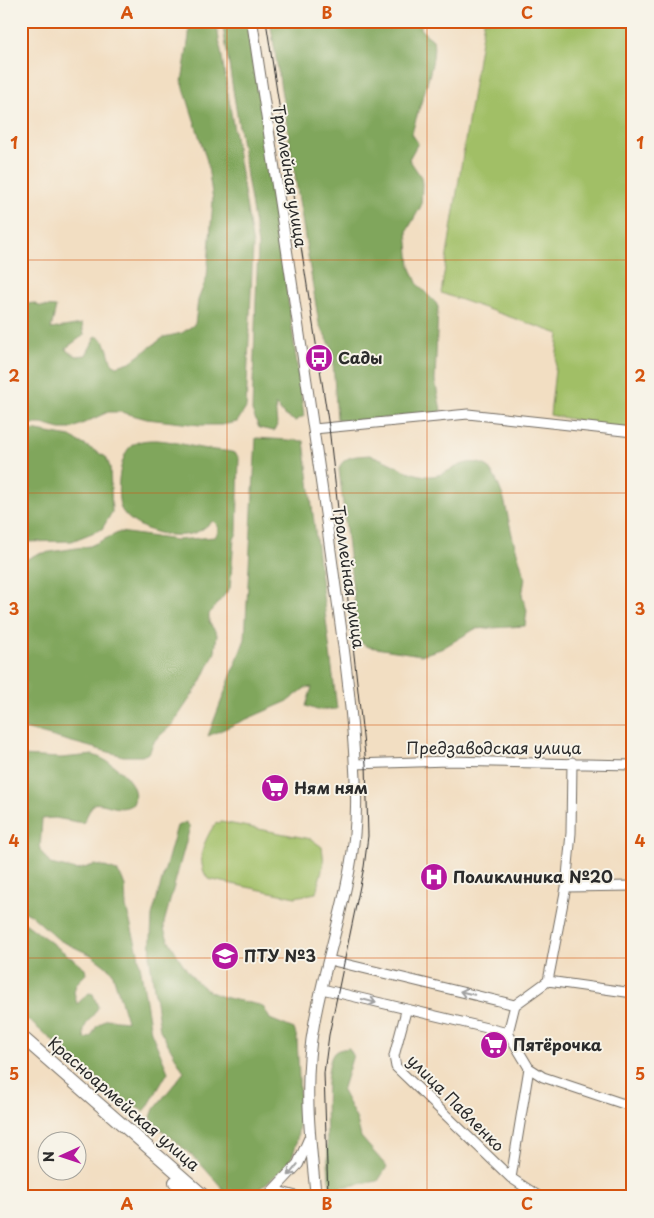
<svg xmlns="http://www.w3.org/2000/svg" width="654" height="1218" font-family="'Playpen Sans',sans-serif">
<rect width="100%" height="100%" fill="#f7f3e8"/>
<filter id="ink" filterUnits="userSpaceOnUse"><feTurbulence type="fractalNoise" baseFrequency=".02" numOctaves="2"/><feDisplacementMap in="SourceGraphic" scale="10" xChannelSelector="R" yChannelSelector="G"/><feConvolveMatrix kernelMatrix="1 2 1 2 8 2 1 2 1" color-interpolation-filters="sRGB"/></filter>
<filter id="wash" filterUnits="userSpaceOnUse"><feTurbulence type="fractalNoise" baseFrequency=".0096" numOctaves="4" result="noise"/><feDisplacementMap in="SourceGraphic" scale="20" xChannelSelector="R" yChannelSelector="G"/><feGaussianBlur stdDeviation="1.12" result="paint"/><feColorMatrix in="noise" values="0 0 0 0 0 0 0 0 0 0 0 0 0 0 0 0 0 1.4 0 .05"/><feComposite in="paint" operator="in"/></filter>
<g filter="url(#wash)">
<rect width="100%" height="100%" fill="#f2dec2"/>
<path fill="#a1bf66" stroke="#667548" d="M 484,21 L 633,21 L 633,431 L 550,415 L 559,334 L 441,293 Z
M 222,822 L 311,839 L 322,847 L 324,862 L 316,893 L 295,897 L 208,879 C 195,861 204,840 215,824 Z"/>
<path fill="#80a65b" stroke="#566843" d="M 189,21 L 216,21 L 253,246 L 246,408 L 237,422 L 222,425 L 200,425 L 147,419 L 121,412 L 108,412 L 71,429 L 60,429 L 42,424 L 21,424 L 21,305 L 34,303 L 39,306 L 56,307 L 51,329 L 82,324 L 84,335 L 66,348 L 67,351 L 77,356 L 86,355 L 96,336 C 109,341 107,352 112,363 L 117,366 L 130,362 L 164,337 L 182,333 L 195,324 L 198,300 L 207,277 L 213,200 L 207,161 L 182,82 L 189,36 Z
M 222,21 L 250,21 L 304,416 L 295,421 L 284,415 L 275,404 L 277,425 L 274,431 L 259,428 L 252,411 L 258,245 Z
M 270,21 L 421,21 L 421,30 L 433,40 C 438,62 417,110 412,134 L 418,143 L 409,159 L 421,177 L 422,184 L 421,206 L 407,231 L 410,266 L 418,285 L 436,303 L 438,307 L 435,381 L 441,410 L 439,413 L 345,422 L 337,419 L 332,348 L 319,324 Z
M 21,428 L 70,437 L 106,457 L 110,467 L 112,512 L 102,529 L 72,541 L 21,542 Z
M 256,438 L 304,441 L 337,709 L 317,710 L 306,706 L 312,687 L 305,688 L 288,701 L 208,736 L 245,639 Z
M 157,440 C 175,441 190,447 208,449 C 217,451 226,450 235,453 L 239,458 L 237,533 L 234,539 L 230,588 L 209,614 L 209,622 L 217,634 L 215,652 L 201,682 L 172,725 L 155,740 L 149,753 L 142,756 L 123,756 L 21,728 L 21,562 L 37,554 L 90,546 L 120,532 L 176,540 L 215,537 L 218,532 L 218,526 L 213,521 C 208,524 203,530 197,532 C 175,541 137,531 123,512 C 114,500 119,456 131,446 C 138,440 148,440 157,440 Z
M 370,455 C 389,460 407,475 428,476 C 451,477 461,454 487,466 L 496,479 L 504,499 L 513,539 L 525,578 L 522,596 L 527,610 L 525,626 L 475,629 L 441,649 L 421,655 L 369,647 L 359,642 L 339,469 C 343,455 358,456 370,455 Z
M 93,755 C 110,760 143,783 133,804 C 118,814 106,801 93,804 L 83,823 L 55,818 L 42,819 L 40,850 L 50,864 L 77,870 L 94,865 L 102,866 L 117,871 L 122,878 L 125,886 L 126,907 L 138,952 L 151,1032 L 168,1072 L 147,1108 L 143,1111 L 122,1099 L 21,1014 L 21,920 L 85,968 L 86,974 L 76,984 L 74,992 L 77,1004 L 89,993 L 93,994 L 98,1007 C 93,1019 80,1024 85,1039 L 91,1037 L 96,1027 L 106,1019 L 127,1021 L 112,971 L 91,955 L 59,940 L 31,915 L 21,910 L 21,756 L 61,758 Z
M 186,822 L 190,827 L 164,923 C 163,933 170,942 175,951 C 201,996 212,995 260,1005 L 264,1008 L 270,1019 L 294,1029 L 297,1038 C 298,1066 305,1138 290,1160 C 280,1174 263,1185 250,1197 L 235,1197 L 225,1191 L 197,1160 L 156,1125 L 151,1117 L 154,1109 L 184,1072 L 160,1030 L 150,960 L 152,916 L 177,826 Z
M 349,1048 L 353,1055 L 342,1091 L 357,1120 L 361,1137 L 387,1167 L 378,1181 L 335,1188 L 331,1187 L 329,1180 C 328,1158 321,1067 334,1053 C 338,1049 344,1049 349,1048 Z"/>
</g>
<g filter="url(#ink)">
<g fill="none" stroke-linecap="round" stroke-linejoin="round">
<g stroke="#716a60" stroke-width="11">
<path id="minor" d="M 314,429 L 468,414 L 633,432
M 355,764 L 448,761 L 633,765
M 566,887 L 633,886
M 329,960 L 515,1005
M 548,981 L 633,993
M 322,989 L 508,1033
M 406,1011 L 394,1056 L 396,1067 L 511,1178 L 540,1197
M 529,1068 L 543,1077 L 633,1107
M 511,1178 L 529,1068 L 508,1033 L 515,1005 L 548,981 L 566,887 L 571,833 L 572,762"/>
</g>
<g stroke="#716a60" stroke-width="12">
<path id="tertiary" d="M 252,21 C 277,187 303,352 326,517 C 338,610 354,703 356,796 C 358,875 327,948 314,1024 C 303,1082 310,1139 316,1197
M 271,1193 L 283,1193 L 298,1197
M 267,1197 L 298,1164 L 309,1139"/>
</g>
<g stroke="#716a60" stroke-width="14">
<path id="primary" d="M 21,1036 L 205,1197
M 175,1182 L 191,1197"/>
</g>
<use href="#minor" stroke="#fff" stroke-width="9"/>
<use href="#tertiary" stroke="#fff" stroke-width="10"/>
<use href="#primary" stroke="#fff" stroke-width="12"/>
<path stroke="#2b2b2b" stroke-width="1" d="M 266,21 L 329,427 L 366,764 L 368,836 L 364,867 L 329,1035 L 324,1073 L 328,1197"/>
</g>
<defs><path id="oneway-shaft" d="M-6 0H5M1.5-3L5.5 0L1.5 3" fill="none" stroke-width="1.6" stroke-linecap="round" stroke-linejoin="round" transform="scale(1.25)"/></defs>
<g stroke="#a0a0a0">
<use href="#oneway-shaft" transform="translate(467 993) rotate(-166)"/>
<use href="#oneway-shaft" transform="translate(369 1001) rotate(15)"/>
<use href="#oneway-shaft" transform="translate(293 1170) rotate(129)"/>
</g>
</g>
<path fill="none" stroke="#d5540f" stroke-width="1" stroke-opacity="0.55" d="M 227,21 L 227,1197M 427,21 L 427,1197M 21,260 L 633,260M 21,493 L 633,493M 21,725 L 633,725M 21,958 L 633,958"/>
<defs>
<g id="bus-disc" transform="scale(1.4375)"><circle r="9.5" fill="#b5179e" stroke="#f7f3e8"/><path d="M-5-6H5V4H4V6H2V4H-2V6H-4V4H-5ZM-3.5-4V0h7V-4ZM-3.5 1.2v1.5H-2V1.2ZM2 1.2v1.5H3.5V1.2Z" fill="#fff"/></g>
<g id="supermarket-disc" transform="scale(1.4375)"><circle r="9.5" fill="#b5179e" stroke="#f7f3e8"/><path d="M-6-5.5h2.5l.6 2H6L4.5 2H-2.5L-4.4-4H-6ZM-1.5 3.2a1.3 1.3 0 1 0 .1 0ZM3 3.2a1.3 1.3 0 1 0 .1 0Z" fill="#fff"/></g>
<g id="hospital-disc" transform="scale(1.4375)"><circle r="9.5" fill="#b5179e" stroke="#f7f3e8"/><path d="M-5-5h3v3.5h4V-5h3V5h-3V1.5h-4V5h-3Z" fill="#fff"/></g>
<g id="university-disc" transform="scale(1.4375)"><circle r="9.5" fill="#b5179e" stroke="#f7f3e8"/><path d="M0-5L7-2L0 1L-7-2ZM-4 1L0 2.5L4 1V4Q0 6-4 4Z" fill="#fff"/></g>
</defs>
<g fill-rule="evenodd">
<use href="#bus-disc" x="319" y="358"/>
<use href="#supermarket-disc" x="275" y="788"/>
<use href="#hospital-disc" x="434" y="877"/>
<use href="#university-disc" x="225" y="956"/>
<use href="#supermarket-disc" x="494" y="1045"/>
</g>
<g text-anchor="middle" stroke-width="4" stroke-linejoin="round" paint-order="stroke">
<g font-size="16" fill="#2b2b2b" stroke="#f7f3e8">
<text transform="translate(290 176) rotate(81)" y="6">Троллейная улица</text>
<text transform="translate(349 577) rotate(82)" y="6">Троллейная улица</text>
<text x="494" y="754">Предзаводская улица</text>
<text transform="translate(456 1103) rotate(45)" y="6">улица Павленко</text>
<text transform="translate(124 1104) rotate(41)" y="6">Красноармейская улица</text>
</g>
<g font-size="16" font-weight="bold" fill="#2b2b2b" stroke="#f7f3e8" text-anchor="start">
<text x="338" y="364">Сады</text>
<text x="294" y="794">Ням ням</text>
<text x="453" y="883">Поликлиника №20</text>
<text x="244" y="962">ПТУ №3</text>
<text x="513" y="1051">Пятёрочка</text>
</g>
</g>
<rect width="654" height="1218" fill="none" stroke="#f7f3e8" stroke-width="55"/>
<g transform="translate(62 1156) rotate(267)"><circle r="24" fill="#f7f3e8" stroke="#a5a39c"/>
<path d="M0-4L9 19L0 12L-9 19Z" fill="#b5179e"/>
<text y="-8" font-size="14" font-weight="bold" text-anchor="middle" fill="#2b2b2b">N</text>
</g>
<rect x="28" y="28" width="598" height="1162" fill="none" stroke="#d5540f" stroke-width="2"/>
<g font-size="16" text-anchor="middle" font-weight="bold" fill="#d5540f">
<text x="127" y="19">A</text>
<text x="327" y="19">B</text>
<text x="527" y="19">C</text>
<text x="14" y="149">1</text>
<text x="640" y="149">1</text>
<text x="14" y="382">2</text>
<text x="640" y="382">2</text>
<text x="14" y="615">3</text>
<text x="640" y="615">3</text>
<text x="14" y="847">4</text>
<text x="640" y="847">4</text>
<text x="14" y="1080">5</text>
<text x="640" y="1080">5</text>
<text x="127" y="1210">A</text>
<text x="327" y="1210">B</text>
<text x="527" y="1210">C</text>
</g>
</svg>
